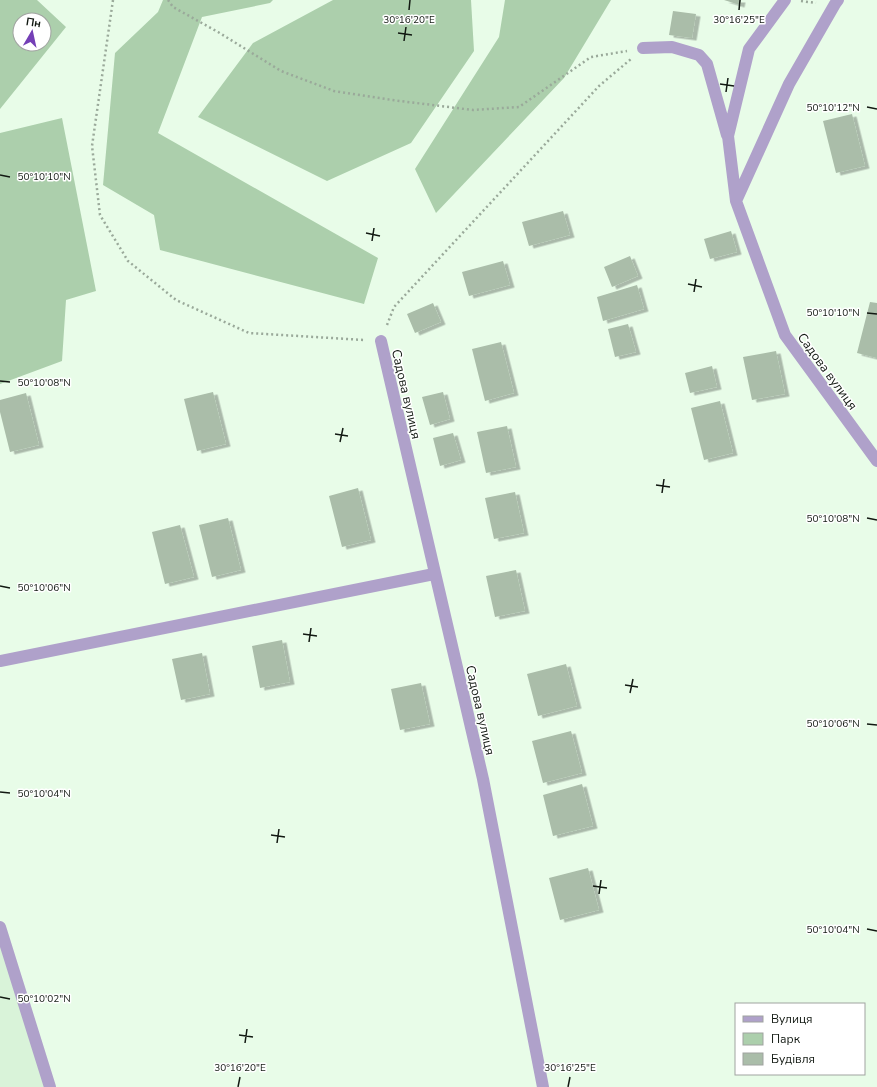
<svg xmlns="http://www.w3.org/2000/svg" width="877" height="1087" font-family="'Nunito Sans',sans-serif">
<defs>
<filter id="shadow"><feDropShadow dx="4.5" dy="2.5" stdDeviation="0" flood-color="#0004"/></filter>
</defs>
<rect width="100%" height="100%" fill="#e8fce8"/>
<path fill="#d9f3d9" d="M 0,927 L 50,1087 L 0,1087 Z"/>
<path fill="#accfac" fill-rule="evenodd" d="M 0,0 L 37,0 L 66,27 L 0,109 ZM 20,20 L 44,20 L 44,44 L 20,44 Z
M 163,0 L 273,0 L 270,3 L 202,17 L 158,133 L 378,258 L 364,304 L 160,250 L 154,215 L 103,185 L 115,53 L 158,12 Z
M 333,0 L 471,0 L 474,51 L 411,143 L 327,181 L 198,117 L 253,43 Z
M 505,0 L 611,0 L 564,78 L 436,213 L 415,169 L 499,37 Z
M 62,118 L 96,291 L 66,300 L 62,361 L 0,384 L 0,133 Z"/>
<path fill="#aabda9" filter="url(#shadow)" d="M 724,0 L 741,0 L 740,5 Z
M 673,11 L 696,14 L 692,38 L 669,35 Z
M 852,114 L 865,166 L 836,173 L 823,121 Z
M 563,211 L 570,235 L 529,246 L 522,222 Z
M 731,231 L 737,252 L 710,259 L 704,239 Z
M 630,256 L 638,276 L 612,287 L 604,267 Z
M 503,261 L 510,285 L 469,296 L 462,272 Z
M 637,285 L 644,309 L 603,321 L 597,297 Z
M 870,302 L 877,303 L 877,358 L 857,353 Z
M 433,303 L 441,322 L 415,333 L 407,314 Z
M 628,324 L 636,352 L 615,357 L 608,329 Z
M 501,342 L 514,393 L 485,401 L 472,349 Z
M 776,351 L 785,394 L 752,400 L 743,357 Z
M 712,366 L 717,387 L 690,393 L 685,373 Z
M 213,392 L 226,444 L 197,451 L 184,399 Z
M 443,392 L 450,419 L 430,425 L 422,397 Z
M 26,393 L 39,445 L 10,452 L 0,412 L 0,400 Z
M 720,401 L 733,453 L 704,460 L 691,408 Z
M 507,426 L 516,467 L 486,473 L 477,432 Z
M 453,433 L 461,460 L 440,466 L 433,438 Z
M 358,488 L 371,540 L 342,547 L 329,496 Z
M 515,492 L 524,533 L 494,539 L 485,498 Z
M 228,518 L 241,570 L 212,577 L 199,525 Z
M 180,525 L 194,577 L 165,584 L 152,532 Z
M 516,570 L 525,611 L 495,617 L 486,576 Z
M 282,640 L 290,682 L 260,688 L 252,646 Z
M 202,653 L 210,694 L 181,700 L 172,659 Z
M 566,664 L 577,706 L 538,716 L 527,674 Z
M 421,683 L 430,724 L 400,730 L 391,689 Z
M 571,731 L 582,773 L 543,783 L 532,741 Z
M 582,784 L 593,826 L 553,836 L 543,795 Z
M 588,868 L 599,910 L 560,920 L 549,878 Z"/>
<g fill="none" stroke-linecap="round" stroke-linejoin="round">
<path stroke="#9aa99a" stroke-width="2.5" stroke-dasharray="2 3" stroke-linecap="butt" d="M 113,0 L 92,146 L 100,215 L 128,261 L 176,300 L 249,333 L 364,340
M 168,0 L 173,7 L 218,32 L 281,71 L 334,91 L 392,100 L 473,110 L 519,107 L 591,57 L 627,51
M 801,1 L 816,3
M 387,325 L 394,307 L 599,86 L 631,59"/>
<path stroke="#afa1ca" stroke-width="12" d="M 785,0 L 749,49 L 728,136 L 736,201 L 785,335 L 877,461
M 643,48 L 672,47 L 699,55 L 707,64 L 727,135
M 736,201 L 789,84 L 835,4 L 838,0
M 381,341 L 483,779 L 543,1087
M 0,661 L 434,574
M 0,927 L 50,1087"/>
</g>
<path fill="none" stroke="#121912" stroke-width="1.5" d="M 409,10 L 410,0M 739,10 L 740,0M 398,33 L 412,35M 404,41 L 406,27M 720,84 L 734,86M 726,92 L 728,78M 867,107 L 877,109M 0,175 L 10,177M 366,233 L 380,236M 372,241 L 374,228M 688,284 L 702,287M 694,292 L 696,279M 867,313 L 877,314M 0,381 L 10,382M 335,434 L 348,436M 340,442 L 343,428M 656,485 L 670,487M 662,493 L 664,479M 867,518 L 877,520M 0,586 L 10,588M 303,634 L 317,636M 309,642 L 311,628M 625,685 L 638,687M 630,693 L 633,679M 867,724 L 877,725M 0,792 L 10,793M 271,835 L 285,837M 277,843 L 279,829M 593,886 L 607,888M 599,894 L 601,880M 867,929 L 877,931M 0,997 L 10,999M 239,1035 L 253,1037M 245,1043 L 247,1029M 238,1087 L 240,1077M 568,1087 L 570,1077"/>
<g text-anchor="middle" stroke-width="3" stroke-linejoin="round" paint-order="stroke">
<g font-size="13" fill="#121912" stroke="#fff">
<text transform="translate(828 371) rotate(54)" y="5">Садова вулиця</text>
<text transform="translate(407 394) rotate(77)" y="5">Садова вулиця</text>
<text transform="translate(481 710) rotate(77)" y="5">Садова вулиця</text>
</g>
</g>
<g font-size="10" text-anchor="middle" fill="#121912" stroke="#fff" stroke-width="3" stroke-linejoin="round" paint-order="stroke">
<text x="739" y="23">30°16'25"E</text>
<text x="409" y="23">30°16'20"E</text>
<text x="833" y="111">50°10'12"N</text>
<text x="44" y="180">50°10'10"N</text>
<text x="833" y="316">50°10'10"N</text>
<text x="44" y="386">50°10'08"N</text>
<text x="833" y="522">50°10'08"N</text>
<text x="44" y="591">50°10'06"N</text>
<text x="833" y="727">50°10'06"N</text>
<text x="44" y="797">50°10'04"N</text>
<text x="833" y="933">50°10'04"N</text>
<text x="44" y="1002">50°10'02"N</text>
<text x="240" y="1071">30°16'20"E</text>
<text x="570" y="1071">30°16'25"E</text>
</g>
<rect x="735" y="1003" width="130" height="72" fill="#ffffff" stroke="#a0a3a0"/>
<rect x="743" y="1016" width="20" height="6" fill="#afa1ca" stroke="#a0a3a0"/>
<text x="771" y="1023" font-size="12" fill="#121912">Вулиця</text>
<rect x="743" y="1033" width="20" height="12" fill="#accfac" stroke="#a0a3a0"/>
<text x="771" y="1043" font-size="12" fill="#121912">Парк</text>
<rect x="743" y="1053" width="20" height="12" fill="#aabda9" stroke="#a0a3a0"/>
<text x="771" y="1063" font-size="12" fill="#121912">Будівля</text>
<g transform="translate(32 32) rotate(9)"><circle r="19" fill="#ffffff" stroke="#a0a3a0"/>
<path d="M0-3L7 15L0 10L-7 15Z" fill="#743fb6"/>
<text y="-6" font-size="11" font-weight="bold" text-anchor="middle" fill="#121912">Пн</text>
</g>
</svg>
